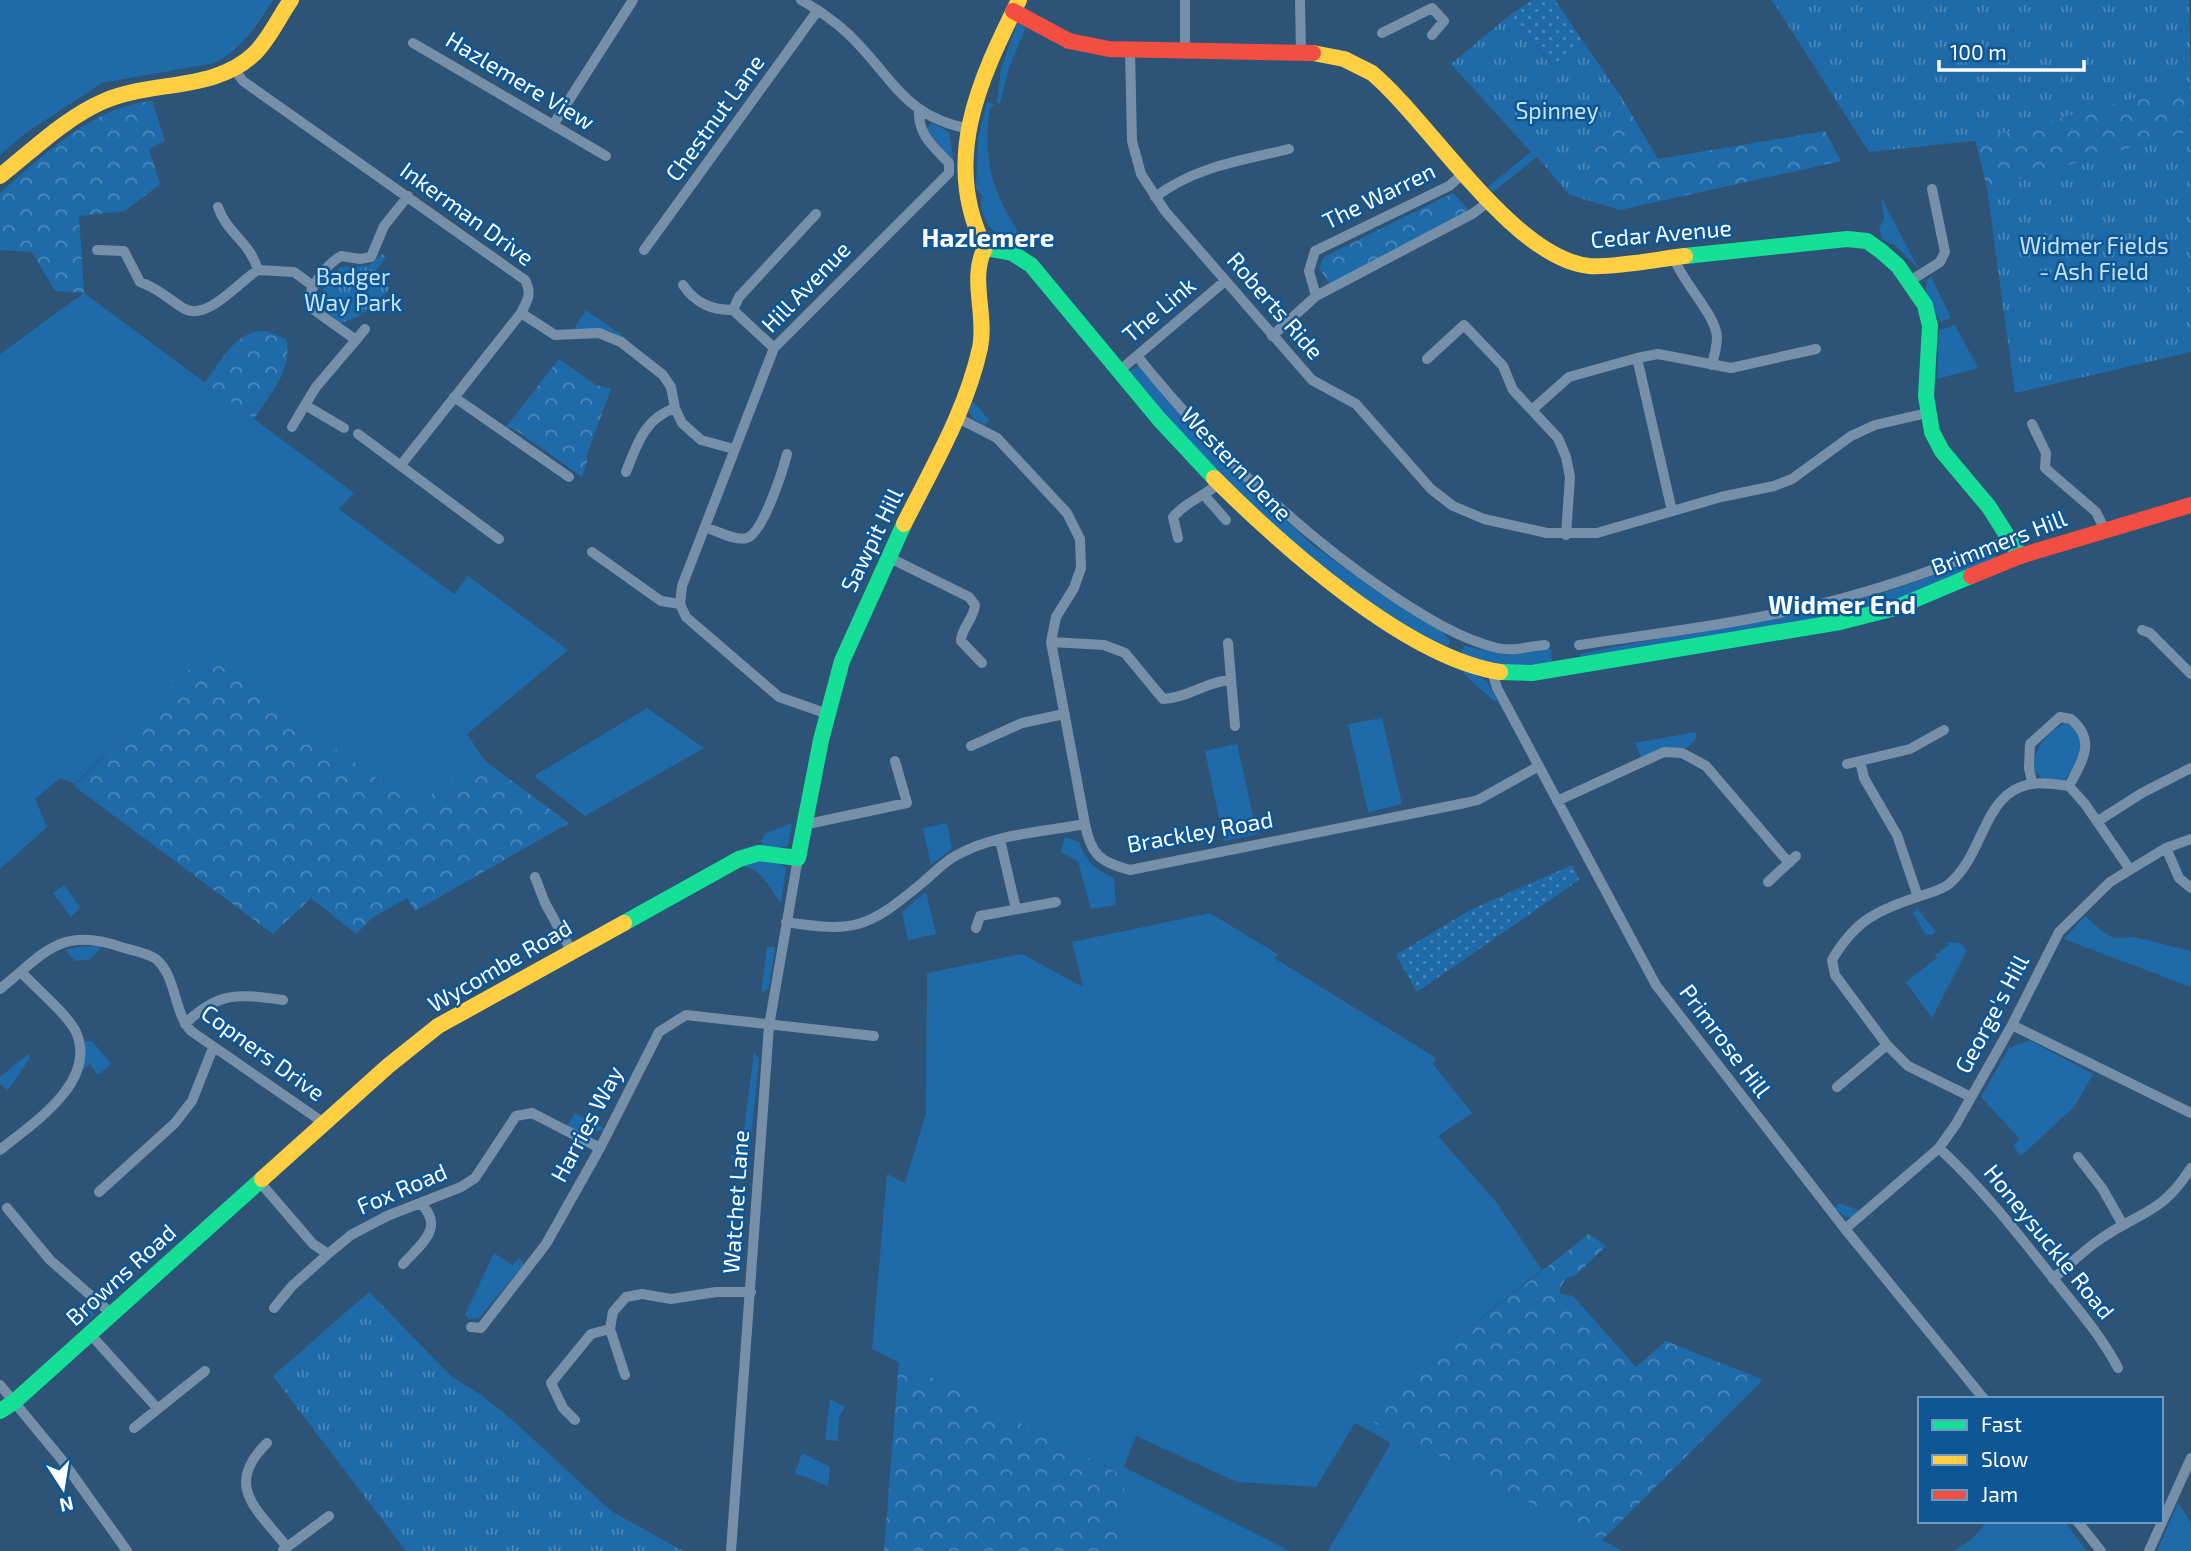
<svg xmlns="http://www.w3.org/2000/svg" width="2191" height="1551" font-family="'Exo 2',sans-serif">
<defs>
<pattern id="forest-crowns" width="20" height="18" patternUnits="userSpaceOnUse" patternTransform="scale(1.75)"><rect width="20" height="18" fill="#1f6baa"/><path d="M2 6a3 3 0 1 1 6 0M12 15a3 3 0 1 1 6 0" fill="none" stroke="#4c89bb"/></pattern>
<pattern id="park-tufts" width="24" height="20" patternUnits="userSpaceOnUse" patternTransform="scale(1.75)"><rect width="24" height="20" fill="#1f6baa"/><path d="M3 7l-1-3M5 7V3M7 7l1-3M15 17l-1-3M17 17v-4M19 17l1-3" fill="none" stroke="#4c89bb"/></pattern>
<pattern id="garden-dots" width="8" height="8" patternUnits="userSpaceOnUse" patternTransform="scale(1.75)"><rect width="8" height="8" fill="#1f6baa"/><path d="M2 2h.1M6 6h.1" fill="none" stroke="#4c89bb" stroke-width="1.8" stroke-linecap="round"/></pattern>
</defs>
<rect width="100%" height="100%" fill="#2d5476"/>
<path fill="#1f6baa" d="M 0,0 L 273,0 C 256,26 243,48 214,63 L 102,83 L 27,132 L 0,155 Z
M 1017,23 L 1026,27 L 1009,68 L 1000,103 L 997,103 L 1001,69 Z
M 987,102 L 995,105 L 990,108 C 985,135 987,169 998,194 C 1006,215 1021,232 1026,253 C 1003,238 976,226 982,195 L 976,189 L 978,138 Z
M 932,123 L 949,132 L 954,164 L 926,129 Z
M 1881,197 L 1918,268 L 1895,245 L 1883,240 L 1879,229 L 1884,219 Z
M 1931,277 L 1951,318 L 1940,322 L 1926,291 L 1927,280 Z
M 84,293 L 354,493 L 339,509 L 454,594 L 468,576 L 568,650 L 467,734 L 485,761 L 415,806 L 204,654 L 75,784 L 60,778 L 35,799 L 47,827 L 0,869 L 0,354 Z
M 586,310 L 630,341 L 607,330 L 574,329 Z
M 1955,325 L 1978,368 L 1937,379 L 1939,330 Z
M 1137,367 L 1142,368 L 1264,499 L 1311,544 L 1385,597 L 1440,630 L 1450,640 L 1448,647 C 1318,590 1217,479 1129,371 Z
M 973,401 L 989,420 L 984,425 L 974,419 L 968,411 Z
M 1994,552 L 1997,562 L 1866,613 L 1581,659 L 1580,654 C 1669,635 1760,625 1848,603 C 1897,590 1946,571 1994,552 Z
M 1465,646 L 1508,655 L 1551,649 L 1552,665 L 1493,666 L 1460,653 Z
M 1464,668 L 1486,681 L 1498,700 L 1494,701 L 1464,674 Z
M 647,708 L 704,748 L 585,816 L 534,776 Z
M 1382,718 L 1402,804 L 1368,812 L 1348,724 Z
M 2065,723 L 2075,727 L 2083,745 L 2071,772 L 2063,781 L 2044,780 L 2034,770 C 2033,749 2047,733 2065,723 Z
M 1695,732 L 1697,738 L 1687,748 L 1672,748 L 1641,757 L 1635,743 Z
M 1237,744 L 1257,834 L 1224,841 L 1205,751 Z
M 792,823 L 788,846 L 765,849 L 761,841 L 765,834 Z
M 947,823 L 952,849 L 931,865 L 923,828 Z
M 1065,837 L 1079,842 C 1084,860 1097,871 1114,878 L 1116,905 L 1091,909 L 1078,861 L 1061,852 Z
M 754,860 L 777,862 L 786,868 L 781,903 C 771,890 759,864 741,867 Z
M 64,885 L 80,907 L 71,917 L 53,893 Z
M 926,892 L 936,934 L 908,940 L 902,912 Z
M 1917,908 L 1936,932 L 1932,935 L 1926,935 L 1913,913 Z
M 1210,913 L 1279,955 L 1274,958 L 1436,1058 L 1433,1064 L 1472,1113 L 1438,1136 L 1496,1202 L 1542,1270 L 1359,1415 L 1623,1551 L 1328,1551 L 1390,1445 L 1388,1441 L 1355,1423 L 1316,1487 L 1237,1482 L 1136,1436 L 1124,1467 L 1290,1551 L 1121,1551 L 1125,1477 L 872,1349 L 887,1174 L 905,1183 L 926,1113 L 927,973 L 1022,954 L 1083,987 L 1072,942 Z
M 2085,916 L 2103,932 L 2115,938 L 2135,937 L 2191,951 L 2191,987 L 2064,939 Z
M 1947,942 L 1960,943 L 1967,950 L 1932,1018 L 1906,982 L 1937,958 L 1935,955 L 1949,945 Z
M 79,947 L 100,946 L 102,947 L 90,959 L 75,961 L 65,950 Z
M 767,947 L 775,947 L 769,987 L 761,994 Z
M 2029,1040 L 2093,1074 L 2074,1107 L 2021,1156 L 2013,1146 L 2020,1139 L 1981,1097 L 2009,1048 Z
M 92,1041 L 111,1064 L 98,1075 L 90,1064 L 80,1072 L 81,1042 Z
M 754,1052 L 759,1059 L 749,1160 L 730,1158 L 742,1145 Z
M 28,1054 L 30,1058 L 8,1090 L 0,1084 L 0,1077 Z
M 575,1113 L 605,1129 L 582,1135 L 567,1126 Z
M 1839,1203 L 1860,1211 L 1853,1217 L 1845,1217 L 1835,1208 Z
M 494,1253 L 512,1265 L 519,1258 L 524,1264 L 479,1318 L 469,1319 L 465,1315 Z
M 85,1300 L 94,1315 L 85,1322 L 78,1313 L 83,1309 L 80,1304 Z
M 830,1399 L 845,1407 L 839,1417 L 838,1441 L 825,1440 Z
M 802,1453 L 830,1467 L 828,1486 L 795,1473 Z
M 2178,1503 L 2191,1522 L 2191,1551 L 2157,1551 Z
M 1988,1521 L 2048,1521 L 2053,1527 L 2061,1525 L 2082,1551 L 1953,1551 L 1971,1540 Z"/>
<path fill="url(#forest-crowns)" d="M 2191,83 L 2191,131 L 1987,188 L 1975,140 Z
M 1623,100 L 1658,159 L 1825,131 L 1841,161 L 1620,210 L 1586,183 L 1594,139 Z
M 152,101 L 165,141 L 149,149 L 160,184 L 125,211 L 79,216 L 84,293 L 55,291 L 32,252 L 0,250 L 0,193 C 44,155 92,107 152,101 Z
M 1453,193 L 1470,211 L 1330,284 L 1319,268 L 1324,257 Z
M 266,331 L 286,339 C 294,369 269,395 254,419 L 205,383 C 221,361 236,329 266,331 Z
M 559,359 L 596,385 L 611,389 L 586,457 L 588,459 L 582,477 L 516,430 L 506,427 Z
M 204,654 L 414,805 L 485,761 L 569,823 L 415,911 L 407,898 L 372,918 L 356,934 L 311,898 L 273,934 L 74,786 Z
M 1589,1234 L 1606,1246 L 1575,1276 L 1566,1278 L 1559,1290 L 1561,1294 L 1573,1296 L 1636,1367 L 1666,1341 L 1763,1380 L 1602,1540 L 1359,1415 Z
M 899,1361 L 1125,1477 L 1121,1551 L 884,1551 Z
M 2048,1521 L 2064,1521 L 2087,1551 L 2082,1551 L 2061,1525 L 2053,1527 Z"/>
<path fill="url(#park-tufts)" d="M 1772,0 L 2189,0 L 2191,83 L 1973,141 L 1869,152 Z
M 1510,15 L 1552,65 L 1585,44 L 1623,100 L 1594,139 L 1586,183 L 1620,210 L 1570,195 L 1537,157 L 1493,192 L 1488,187 L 1531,152 L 1451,64 Z
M 2191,131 L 2191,352 L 2015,393 L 1987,188 Z
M 382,254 L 386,257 L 373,275 L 390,288 L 374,305 L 357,317 L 341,323 L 323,309 L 321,293 L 340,267 L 369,266 Z
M 369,1292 L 452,1377 L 480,1394 L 510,1418 L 611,1511 L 683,1551 L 406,1551 L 273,1376 Z"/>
<path fill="url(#garden-dots)" d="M 1532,0 L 1555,0 L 1585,44 L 1553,65 L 1510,15 Z
M 1572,865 L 1579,880 L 1417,992 L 1396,955 L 1470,910 Z"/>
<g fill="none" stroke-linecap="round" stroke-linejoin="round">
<path stroke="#7690a9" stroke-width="10" d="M 801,0 C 822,12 844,28 860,46 C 898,87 909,117 969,129
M 1300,0 L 1301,52
M 1382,33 L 1432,8 L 1444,21 L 1432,35
M 413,43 L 606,156
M 1130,50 L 1132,141 L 1141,174 L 1165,211 L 1312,380 L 1356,404 L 1431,489 L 1453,506 L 1484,519 L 1547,533 L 1597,533 L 1721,497 L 1774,486 L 1792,479 L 1851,436 L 1875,425 L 1927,413
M 1185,50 L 1185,0
M 234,69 L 243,81 L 525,280 C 532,293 528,300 521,313 L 401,465
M 553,125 L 633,0
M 1155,197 C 1197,166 1240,161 1289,149
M 218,207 C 226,232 250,242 258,270
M 97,250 L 124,251 L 140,282 C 158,288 167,298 183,308 C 207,323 239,281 258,270 L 294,272 L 313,286
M 644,250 L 818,10
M 1674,258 C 1682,282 1716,315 1717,337 C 1717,346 1714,356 1712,365
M 1910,281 L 1940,262 L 1945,252 L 1932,189
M 683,285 C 696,304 712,310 733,310 L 774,348
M 1316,296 L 1309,271 L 1315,251 L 1449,186 L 1464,173
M 733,310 L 739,297 L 816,214
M 521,313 L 555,335 L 599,333 L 621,342 L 663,375 L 671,387 L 675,408 L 682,423 L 701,440 L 734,449
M 1272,336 L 1316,296 L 1472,214 L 1490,201
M 356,340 L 365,329
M 1137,356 C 1211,448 1295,530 1393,596 C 1425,617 1460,639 1497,648 C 1515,652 1528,646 1545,645
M 1637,358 L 1672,511
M 1427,359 L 1464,325 L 1503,366 L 1513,390 L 1558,438 L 1566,457 L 1570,477 L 1566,535
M 1119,371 L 1225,281
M 454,397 L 569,477
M 1533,409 L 1569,377 L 1637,358 L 1658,354 L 1731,368 L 1816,349
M 958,418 L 997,438 L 1067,513 L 1080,539 L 1081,568 L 1074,588 L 1056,617 L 1051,642 L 1085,824
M 2032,424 L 2046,453 L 2045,468 L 2096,512 L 2104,528
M 292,427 L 305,405
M 344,428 L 305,405 L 316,387 L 356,340 L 314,310 L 309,297 C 314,282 326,265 341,256 L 360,259 L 371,257 L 384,226 L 408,196
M 358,434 L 499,539
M 626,472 C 637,444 645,418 675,408
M 1205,496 L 1226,520
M 705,527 C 715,530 736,542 747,538 C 763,533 783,470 787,454
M 1178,538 L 1173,517 C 1190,498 1202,499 1220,482
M 592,552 L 661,601 L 680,604 L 686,617 L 779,697 L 828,714
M 888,557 L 969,597 L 975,605 C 974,619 961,628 961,641 L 982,663
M 680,604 L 682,586 L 774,348 L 949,173 L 949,163 C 933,146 918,135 919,111
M 2142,630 L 2150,633 L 2191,674
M 1051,642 L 1104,645 L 1125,653 L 1163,699 C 1188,698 1207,681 1231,680
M 1228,643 L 1235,726
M 1579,645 C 1672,631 1770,620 1861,593 C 1912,579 1962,559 2011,539
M 1492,671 L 1497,688 L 1656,985 L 1845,1229 L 1984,1399
M 971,746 L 1022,723 L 1064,714
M 1860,761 L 1864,778 L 1897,835 L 1918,897
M 1847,764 L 1910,749 L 1944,730
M 2032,782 L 2029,768 L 2030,744 L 2060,717 L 2071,719 C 2097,741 2082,761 2069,786
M 1557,801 L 1664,752 L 1682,753 L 1706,766 L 1789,863
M 2098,821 L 2142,793 L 2191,768
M 803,825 L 907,803 L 895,761
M 1000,840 L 1016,909
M 2166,848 L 2179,878 L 2191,888
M 535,877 L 545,903 L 572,952
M 1768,882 L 1796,856
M 786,922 C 855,933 868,928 922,883 C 933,874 943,863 955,856 C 993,834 1043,832 1085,824 C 1091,855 1100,862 1130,870 L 1465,803 L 1478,800 L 1539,766
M 976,928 L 980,916 L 1056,902
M 0,989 C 45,953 60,926 121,947 C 131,950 148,953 156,959 C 177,977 173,1011 191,1031 L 324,1123
M 185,1024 C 218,991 239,994 283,1000
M 2012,1025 L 2191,1113
M 1837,1087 L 1887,1045
M 1971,1097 L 1908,1066 L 1887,1045 L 1835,975 L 1832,960 C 1856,919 1877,911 1920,896 C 1929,893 1942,890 1949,884 C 1979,858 1981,818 2007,795 C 2026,779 2047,783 2069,786 L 2085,804 L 2129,868
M 1939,1148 C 1980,1186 2014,1229 2049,1273 C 2073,1304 2100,1333 2118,1368
M 0,1150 C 33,1123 98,1082 76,1032 C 67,1014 36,988 21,972
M 2078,1157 L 2102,1188 L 2123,1225
M 258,1180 L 313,1244 L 328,1254 L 351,1235 L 387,1216 L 461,1187 L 475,1178 L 516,1116 L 532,1113 L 600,1148
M 99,1192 L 175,1123 L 192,1101 L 213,1048
M 7,1208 L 50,1260 L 112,1314
M 1845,1229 L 1939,1148 L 1956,1124 L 2012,1025 L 2059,932 L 2110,882 L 2166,848 L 2191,839
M 403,1264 C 421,1244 446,1227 420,1203
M 2053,1279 C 2068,1266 2083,1251 2099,1240 C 2140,1211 2161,1215 2191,1168
M 274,1308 L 292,1286 L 328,1254
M 471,1327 L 481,1328 L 546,1244 L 600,1148 L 659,1032 L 686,1015 L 874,1036
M 610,1329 L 625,1375
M 90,1334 L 158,1409
M 0,1385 L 62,1460 L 127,1551
M 575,1420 L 563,1408 L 551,1383 L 591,1334 L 610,1329 L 613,1312 L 626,1297 L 642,1294 L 671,1299 L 716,1292 L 751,1292
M 134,1428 L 205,1371
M 267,1443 C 223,1486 257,1509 287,1547
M 2077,1521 L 2101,1551
M 283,1550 L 329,1516
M 731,1551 L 769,1026 L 798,858
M 2149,1551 L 2191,1458"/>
<path stroke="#16e098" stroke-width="16" d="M 985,248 L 1012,253 L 1031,265 L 1159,419 L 1214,478
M 1685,256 L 1847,239 L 1867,241 L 1881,251 L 1898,266 L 1925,305 L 1930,326 L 1926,396 L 1932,432 L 1942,451 L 1989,507 L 2020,556
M 1500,672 L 1532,673 L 1840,622 L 1895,608 L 1971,576
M 624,923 L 739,859 L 759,853 L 798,858 L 821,740 L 842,661 L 904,524
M 0,1411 L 14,1402 L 262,1179"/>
<path stroke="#ffcf43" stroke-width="16" d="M 1313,53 L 1344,59 L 1372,73 C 1430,122 1513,258 1589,266 C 1614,268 1659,259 1685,256
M 0,176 C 33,150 65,118 104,101 C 152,80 215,92 255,53 C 270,38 279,17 291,0
M 985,248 C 941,161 979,81 1019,0
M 1214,478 C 1280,544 1406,658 1500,672
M 904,524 C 933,466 966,411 980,348 C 987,315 969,278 985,248
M 262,1179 L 388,1066 L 438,1026 L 624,923"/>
<path stroke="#f24e42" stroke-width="16" d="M 1013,11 L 1069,41 L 1109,49 L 1313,53
M 1971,576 L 2020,556 L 2191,505"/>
</g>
<g text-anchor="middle" stroke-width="5" stroke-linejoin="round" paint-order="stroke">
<g font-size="23" fill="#fff" stroke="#0f5694">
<text transform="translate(520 81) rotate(31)" y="8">Hazlemere View</text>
<text transform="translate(715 118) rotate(-54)" y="8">Chestnut Lane</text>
<text transform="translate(1379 196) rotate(-26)" y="8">The Warren</text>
<text transform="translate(467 214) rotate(36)" y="8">Inkerman Drive</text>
<text transform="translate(1661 234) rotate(-5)" y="8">Cedar Avenue</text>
<text transform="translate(806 287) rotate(-46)" y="8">Hill Avenue</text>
<text transform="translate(1275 306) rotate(49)" y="8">Roberts Ride</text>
<text transform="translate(1159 310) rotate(-40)" y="8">The Link</text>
<text transform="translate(1236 464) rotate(46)" y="8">Western Dene</text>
<text transform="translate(872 540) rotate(-64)" y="8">Sawpit Hill</text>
<text transform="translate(1999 543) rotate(-21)" y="8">Brimmers Hill</text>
<text transform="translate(1200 832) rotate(-10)" y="8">Brackley Road</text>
<text transform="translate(500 966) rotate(-30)" y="8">Wycombe Road</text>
<text transform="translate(1992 1014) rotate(-62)" y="8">George's Hill</text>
<text transform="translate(1725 1041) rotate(53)" y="8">Primrose Hill</text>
<text transform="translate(263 1053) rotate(36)" y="8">Copners Drive</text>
<text transform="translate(587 1124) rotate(-62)" y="8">Harries Way</text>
<text transform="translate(402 1189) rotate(-23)" y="8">Fox Road</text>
<text transform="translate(736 1202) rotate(-86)" y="8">Watchet Lane</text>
<text transform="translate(2049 1242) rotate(51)" y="8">Honeysuckle Road</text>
<text transform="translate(121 1275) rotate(-42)" y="8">Browns Road</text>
</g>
<g font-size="23" fill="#c4e4fe" stroke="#0f5694">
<text x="1557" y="119">Spinney</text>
<text x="2094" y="254">Widmer Fields<tspan x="2094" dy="26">- Ash Field</tspan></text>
<text x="353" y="285">Badger<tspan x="353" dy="26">Way Park</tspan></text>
</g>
<g font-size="26" font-weight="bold" fill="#fff" stroke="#0f5694">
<text x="988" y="247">Hazlemere</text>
<text x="1842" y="614">Widmer End</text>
</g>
</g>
<rect x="1918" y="1397" width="245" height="126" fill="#0f5694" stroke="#6f9abf" stroke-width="2"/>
<rect x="1932" y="1420" width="35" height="10" fill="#16e098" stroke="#6f9abf" stroke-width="2"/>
<text x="1981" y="1432" font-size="21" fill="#ffffff">Fast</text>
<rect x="1932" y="1455" width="35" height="10" fill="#ffcf43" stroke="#6f9abf" stroke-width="2"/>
<text x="1981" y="1467" font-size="21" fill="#ffffff">Slow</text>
<rect x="1932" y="1490" width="35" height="10" fill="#f24e42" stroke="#6f9abf" stroke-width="2"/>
<text x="1981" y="1502" font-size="21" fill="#ffffff">Jam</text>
<g transform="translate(63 1488) rotate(168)" stroke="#0f5694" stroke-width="5" paint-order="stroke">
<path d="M0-5L12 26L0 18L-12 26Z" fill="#ffffff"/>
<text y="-10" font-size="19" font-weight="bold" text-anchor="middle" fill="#ffffff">N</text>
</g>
<path d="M1939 60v10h145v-10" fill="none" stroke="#ffffff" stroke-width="3.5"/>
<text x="1950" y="60" font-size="21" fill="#ffffff" stroke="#0f5694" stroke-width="5" paint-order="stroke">100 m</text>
</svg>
